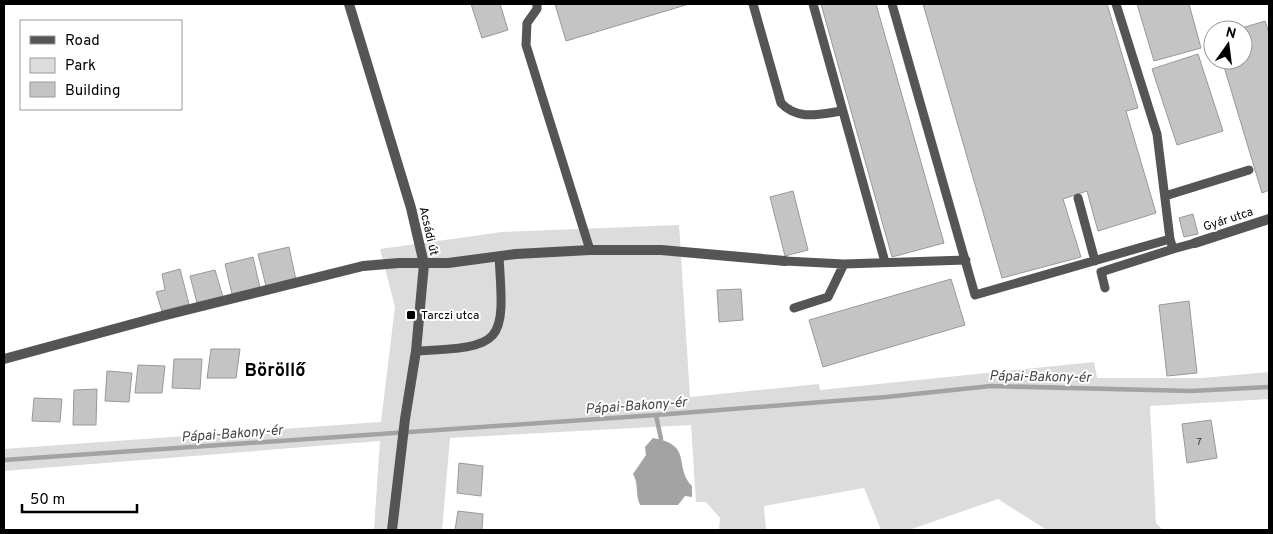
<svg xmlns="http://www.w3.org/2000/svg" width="1273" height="534" font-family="Overpass,sans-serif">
<rect width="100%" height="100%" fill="#fff"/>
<path fill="#dcdcdc" d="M 679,225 L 690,397 L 819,384 L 820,390 L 1094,362 L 1097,378 L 1202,378 L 1269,372 L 1269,399 L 1150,406 L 1156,523 L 1163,530 L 1047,530 L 998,499 L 909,530 L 881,530 L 864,488 L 764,506 L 766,530 L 719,530 L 720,518 L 706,502 L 696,502 L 691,425 L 450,438 L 442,530 L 374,530 L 380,441 L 4,471 L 4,449 L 381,422 L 395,307 L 380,249 L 502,232 Z"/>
<path fill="#a3a3a3" d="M 653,438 C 694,445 673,466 692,486 L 692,497 L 685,496 L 678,505 L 640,505 C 635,494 639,484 633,474 L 646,455 L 645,447 Z"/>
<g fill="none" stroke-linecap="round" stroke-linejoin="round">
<path stroke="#a3a3a3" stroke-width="4.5" d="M 656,415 L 661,439
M 4,460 L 656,415 L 886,397 L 991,386 L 1191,391 L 1269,387"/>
</g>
<path fill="#c4c4c4" stroke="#999" d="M 471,4 L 500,4 L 508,30 L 482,38 Z
M 555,4 L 689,4 L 566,41 Z
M 821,4 L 876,4 L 944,243 L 892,257 Z
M 923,4 L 1107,4 L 1138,108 L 1126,111 L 1156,213 L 1098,231 L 1087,191 L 1063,199 L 1081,257 L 1002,278 Z
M 1137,4 L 1189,4 L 1201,48 L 1154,61 Z
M 1265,21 L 1269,33 L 1269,190 L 1262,193 L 1222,60 L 1243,60 L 1243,30 L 1235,30 Z
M 1198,54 L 1223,131 L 1177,145 L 1152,69 Z
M 793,191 L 808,250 L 785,256 L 770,197 Z
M 1193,214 L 1198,234 L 1184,237 L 1179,218 Z
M 289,247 L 296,280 L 266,286 L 258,254 Z
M 253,257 L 260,288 L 232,294 L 225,264 Z
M 180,269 L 189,304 L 162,311 L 156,292 L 165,290 L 162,274 Z
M 215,270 L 223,297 L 197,303 L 190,276 Z
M 951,279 L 965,325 L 823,367 L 809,320 Z
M 741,289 L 743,320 L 719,322 L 717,290 Z
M 1189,301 L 1197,373 L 1167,376 L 1159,305 Z
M 211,349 L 240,349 L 236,378 L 207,378 Z
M 174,359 L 202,359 L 200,389 L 172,388 Z
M 138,365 L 165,366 L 162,393 L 135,393 Z
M 107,371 L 132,373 L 129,402 L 105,401 Z
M 97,389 L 96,425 L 73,425 L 74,390 Z
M 34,398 L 62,399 L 60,422 L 32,421 Z
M 1211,420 L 1217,458 L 1187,463 L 1182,424 Z
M 459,463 L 483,466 L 481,496 L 457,493 Z
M 458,511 L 483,514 L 482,530 L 455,530 Z"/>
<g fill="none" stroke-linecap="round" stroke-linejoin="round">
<path stroke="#555" stroke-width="9" d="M 537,4 L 537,9 L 527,23 L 526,45 L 590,250
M 753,4 L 781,103 C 798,121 820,114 842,111
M 813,4 L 885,262
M 892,4 L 975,295 L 1170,239 L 1173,249 L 1195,243
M 1116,4 L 1157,134 L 1170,239
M 1165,196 L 1249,170
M 1078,198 L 1095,261
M 785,261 L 844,264 L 966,260
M 1105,288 L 1101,272 L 1173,249
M 794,308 L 828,297 L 844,264
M 416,351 C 504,347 505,344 499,257"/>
<path stroke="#555" stroke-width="10" d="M 349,4 L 411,208 L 424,264 L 416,351 L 405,419 L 392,530
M 1195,243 L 1269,219
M 4,359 L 162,316 L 363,266 L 399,263 L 448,263 L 516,254 L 590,250 L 661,250 L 785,261"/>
</g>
<rect fill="#000" stroke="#fff" stroke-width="2" x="406" y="310" width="10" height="10" rx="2.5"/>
<g text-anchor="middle" stroke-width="4" stroke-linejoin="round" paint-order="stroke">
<g font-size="10" fill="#313131">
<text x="1199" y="445">7</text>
</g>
<g font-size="12" fill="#000" stroke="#fff">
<text transform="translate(1228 219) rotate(-18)" y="4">Gyár utca</text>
<text transform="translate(429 231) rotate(77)" y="4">Acsádi út</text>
</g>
<g font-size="12" fill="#000" stroke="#fff" text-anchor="start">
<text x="421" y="319">Tarczi utca</text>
</g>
<g font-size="14" font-style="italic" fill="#444" stroke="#fff">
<text transform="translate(1040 376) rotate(1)" y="5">Pápai-Bakony-ér</text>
<text transform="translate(636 405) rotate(-4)" y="5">Pápai-Bakony-ér</text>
<text transform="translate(232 433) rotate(-4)" y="5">Pápai-Bakony-ér</text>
</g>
<g font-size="18" font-weight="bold" fill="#000" stroke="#fff">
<text x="275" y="376">Böröllő</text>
</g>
</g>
<rect width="1273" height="534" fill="none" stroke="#000000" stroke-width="10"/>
<rect x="20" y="20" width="162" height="90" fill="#ffffff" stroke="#999999"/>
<rect x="30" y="36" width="25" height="8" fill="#555555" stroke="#999999"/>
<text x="65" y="45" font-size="15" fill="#000000">Road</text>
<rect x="30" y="58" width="25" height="15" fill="#dcdcdc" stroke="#999999"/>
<text x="65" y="70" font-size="15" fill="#000000">Park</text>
<rect x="30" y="82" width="25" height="15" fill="#c4c4c4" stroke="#999999"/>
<text x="65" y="95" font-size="15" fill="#000000">Building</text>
<g transform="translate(1228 45) rotate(14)"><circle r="24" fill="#ffffff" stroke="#999999"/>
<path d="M0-4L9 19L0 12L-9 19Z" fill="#000000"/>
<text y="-8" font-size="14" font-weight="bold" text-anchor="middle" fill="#000000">N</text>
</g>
<path d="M22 504v8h115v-8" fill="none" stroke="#000000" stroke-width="2.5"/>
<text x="30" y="504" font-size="15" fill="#000000" stroke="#ffffff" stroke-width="4" paint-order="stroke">50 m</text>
</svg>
